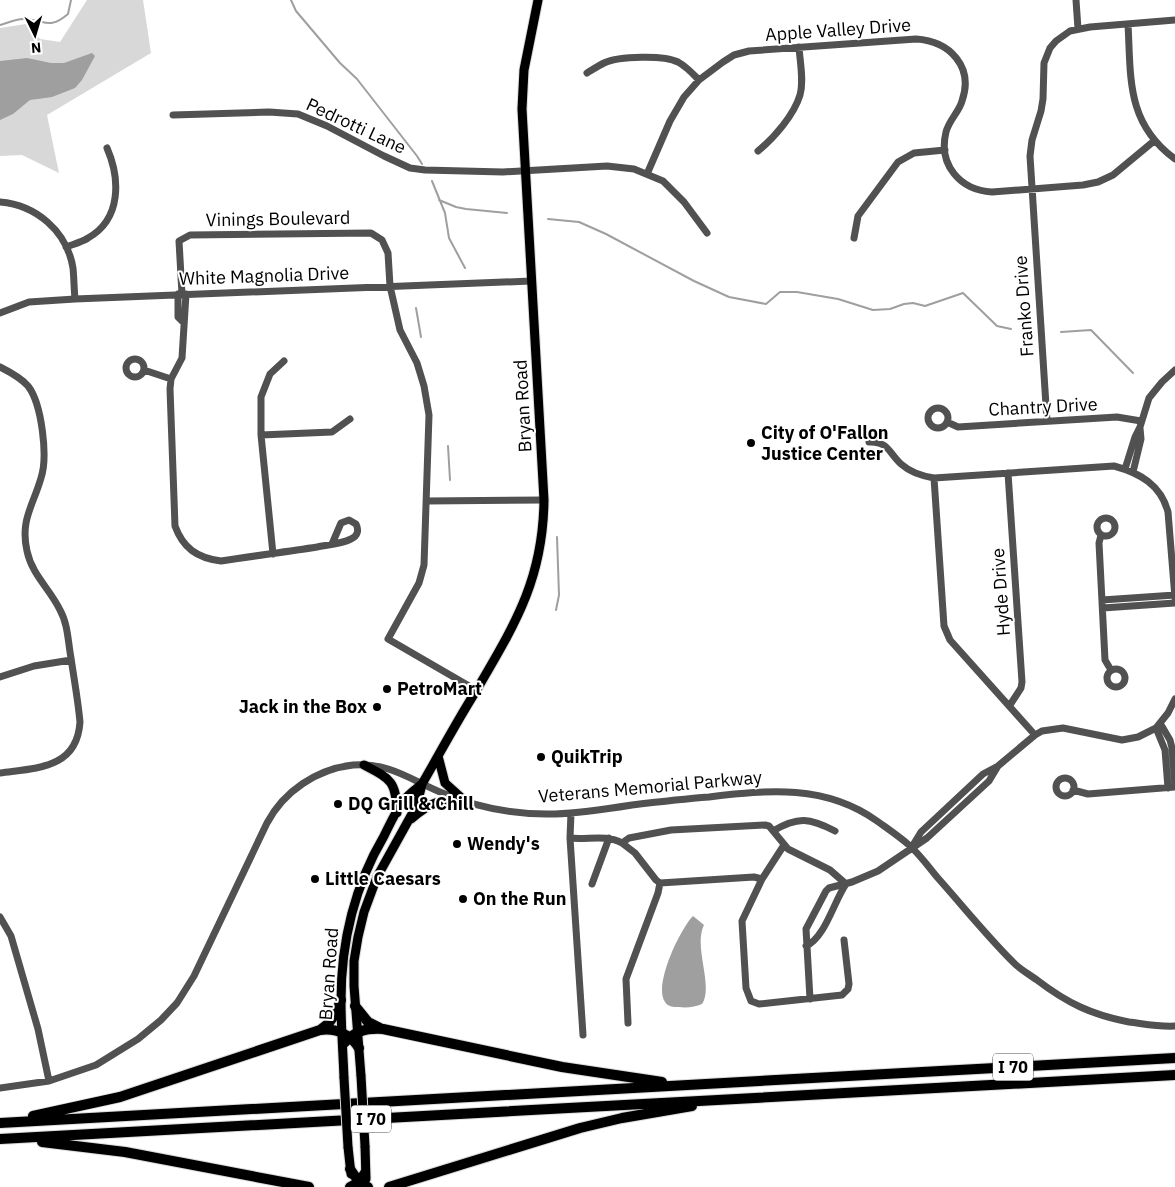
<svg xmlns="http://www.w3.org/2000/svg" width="1175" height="1187" font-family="'IBM Plex Sans',sans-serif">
<rect width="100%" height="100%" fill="#fff"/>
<path fill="#d8d8d8" d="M 87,0 L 143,0 L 151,53 L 47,115 L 59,173 L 22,155 L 0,156 L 0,28 L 26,24 L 40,39 L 60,42 Z"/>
<path fill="#9f9f9f" d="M 92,53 L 95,56 L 82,80 L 75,88 L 52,97 L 30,100 L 13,114 L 0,120 L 0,61 L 27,58 L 51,63 L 64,63 Z
M 693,916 L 704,925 C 693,947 714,986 702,1004 C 695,1007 687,1008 679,1007 C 674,1007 668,1007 665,1002 C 653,986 680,929 693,916 Z"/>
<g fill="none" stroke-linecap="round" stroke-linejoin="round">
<path stroke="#9f9f9f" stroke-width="2" d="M 291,0 L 296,11 L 340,63 L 357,79 L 417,156 L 422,164
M 0,25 C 7,23 16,19 23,19 C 45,19 48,31 68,14 L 71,0
M 432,181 L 445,213 L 449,238 L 465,268
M 439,200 L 456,207 L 466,209 L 507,213
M 548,219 L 579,222 L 606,234 L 694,281 L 729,297 L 766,304 L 780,292 L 797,292 L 838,299 L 873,310 L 890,309 L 904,304 L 913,303 L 925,306 L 963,293 L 997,326 L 1011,329
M 416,308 L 421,337
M 1061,332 L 1091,330 L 1133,373
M 448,446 L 450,480
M 556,610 L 559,595 L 557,537"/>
<g stroke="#dbdbdb" stroke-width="11">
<path id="major" d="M 438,756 L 445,783 L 465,801
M 364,765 C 391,779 396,781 397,813
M 411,819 C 432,801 438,800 465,801
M 361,1076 L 354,986 L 354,961 L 358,937 L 364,912 L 377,877 L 417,805 L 422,784 C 440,753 457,721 476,691 C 515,624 543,580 544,500 L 522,109 L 524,70 L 538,0
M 344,1078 C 343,1052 341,1027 341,1001 C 341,942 354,887 384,836 C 390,824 396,810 405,799 C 409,794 416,789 422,784
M 365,1146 L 366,1179
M 348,1147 L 351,1174"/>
</g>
<g stroke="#dbdbdb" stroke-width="12">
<path id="highway" d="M 355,1006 L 368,1022 L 380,1028
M 320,1030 C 336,1028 350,1034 359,1048
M 343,1044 C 355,1031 365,1028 383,1029 L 562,1067 L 662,1082
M 33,1116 L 120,1097 L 320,1030 C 332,1023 336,1012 341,1000
M 0,1123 L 1175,1058
M 0,1139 L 1175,1075
M 42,1142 L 125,1152 L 309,1187
M 350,1169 L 359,1182 L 368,1187
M 350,1187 L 359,1182 L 365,1173
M 389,1187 L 580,1128 L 622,1118 L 692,1106"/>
</g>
<path stroke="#515151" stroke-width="7" d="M 1076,0 L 1078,29
M 1128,24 C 1131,78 1126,123 1175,159
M 587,73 C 592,70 598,66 604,63 C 619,56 664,55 678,62 C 687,67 693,74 699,80
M 173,115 L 269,112 L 298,114 L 327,126 L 384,156 L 410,168 L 425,170 L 503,172 L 607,166 L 634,169 L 663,181 L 684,202 L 707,233
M 758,151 C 774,138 794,115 800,95 C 804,81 800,62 799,47
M 647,174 L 670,121 L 684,97 L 699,80 L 723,62 L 734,55 L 749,51 L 916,39 C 950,41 974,67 962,101 C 959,112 949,120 946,132 C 938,165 960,190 992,192 L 1083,185 L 1098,182 L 1113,175 L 1154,141
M 0,202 C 36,205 67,231 73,268 C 74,278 74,289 75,299
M 854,238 L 858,216 L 898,162 L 914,153 L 945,150
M 66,247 C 74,244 82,242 88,238 C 122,219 120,178 107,148
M 178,294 L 178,317 L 184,323
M 182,294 L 179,241 L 190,235 L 371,233 L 382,240 L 388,253 L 390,286 L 400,330 L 417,363 L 424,386 L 429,415 L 424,565 L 419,583 L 388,639 L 476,690
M 186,294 L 182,358 L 171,379 L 170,389 L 175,526 C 183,548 197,558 221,561 C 253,556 285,552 317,547 C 327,545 341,544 351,539 C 358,536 359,530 356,524 L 349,520 L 341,523 L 332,544
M 0,313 L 29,302 L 75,299 L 531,281
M126 368a9 9 0 1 1 18 0a9 9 0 1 1-18 0Z
M 0,367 C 10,372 21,378 28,386 C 42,404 48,457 41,478 C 33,506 20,520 27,551 C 32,575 50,589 60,610 C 68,624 68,642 71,658 C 74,679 78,700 80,722 C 77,769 36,768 0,773
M 144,370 L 171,379
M928 418a10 10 0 1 1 20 0a10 10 0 1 1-20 0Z
M 1047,421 L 1030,156 L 1032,140 L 1041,111 L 1043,99 L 1044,63 L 1050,48 L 1056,41 L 1070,31 L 1090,27 L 1175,20
M 947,422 L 958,427 L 1117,417 L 1141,421
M 261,435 L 332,432 L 350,419
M 869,442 C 888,441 889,453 901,464 C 911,473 922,476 934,478 L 1114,466 C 1140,473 1161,485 1168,512 L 1175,598
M 1125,469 L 1135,437 L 1140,427 L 1149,398 L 1162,382 L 1175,370
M 1133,472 L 1141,439 L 1140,428
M 1008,473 L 1022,682 L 1021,688 L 1010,705
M 934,478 L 944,626 L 950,640 L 1035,735
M 427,501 L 544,500
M1097 527a9 9 0 1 1 18 0a9 9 0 1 1-18 0Z
M 1101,535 L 1099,543 L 1105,660 L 1111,670
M 273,554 L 261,435 L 261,397 L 270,374 L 284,361
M 1102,600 L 1175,595
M 1103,608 L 1175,603
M1107 678a9 9 0 1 1 18 0a9 9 0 1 1-18 0Z
M 0,677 L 34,666 L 71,660
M 1156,728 L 1165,750 L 1168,788
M1056 787a9 9 0 1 1 18 0a9 9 0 1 1-18 0Z
M 1073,790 L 1088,794 L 1175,787 L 1172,748 L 1170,740 L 1160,723
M 571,813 L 570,838 L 583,1035
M 773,831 C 798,816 810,818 835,831
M 570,838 C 588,840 606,834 622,843 L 629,838 L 671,830 L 765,825 L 769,826 L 788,849 L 830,870 L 846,884
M 622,843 L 635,853 L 656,880 L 660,883 L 754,877 L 762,879
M 784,845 L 762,879 L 742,921 L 746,988 L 751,1001 L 759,1004 L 842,995 L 848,989 L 849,984 L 844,940
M 913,845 L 921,832 L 983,774 L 998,766 L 1035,735 L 1042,731 L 1063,728 L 1122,740 L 1138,737 L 1156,728 L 1168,713 L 1175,699
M 592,884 L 609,838
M 0,917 L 11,936 L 38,1029 L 49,1081
M 806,946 C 825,938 834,901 846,884
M 810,999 L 806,929 L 826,891 L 829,888 L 852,882 L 878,871 L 927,838 L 989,781 L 998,766
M 628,1023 L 626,979 L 658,893 L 660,883
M 0,1088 L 49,1081 L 96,1065 L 138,1039 L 161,1020 L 177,1003 L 194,976 L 267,823 C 284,791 317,769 353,765 C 390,762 412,781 445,794 C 479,808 518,815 555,814 C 581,813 607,809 632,805 C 657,802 683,799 709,797 C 769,790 825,784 877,821 C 888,829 900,837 910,846 C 920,855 928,866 937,877 C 962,905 986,935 1012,961 C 1019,969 1029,974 1037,980 C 1067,1003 1092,1015 1129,1022 C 1145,1024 1159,1027 1175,1026"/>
<use href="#major" stroke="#000" stroke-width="9"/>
<use href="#highway" stroke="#000" stroke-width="10"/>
<g stroke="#dbdbdb" stroke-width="11" stroke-linecap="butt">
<path id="major-bridge" d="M 361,1076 L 365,1146
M 344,1078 L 348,1147"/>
</g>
<use href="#major-bridge" stroke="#000" stroke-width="9"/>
</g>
<g fill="#000" stroke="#fff" stroke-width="2">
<circle cx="751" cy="443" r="5"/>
<circle cx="387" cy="689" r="5"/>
<circle cx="377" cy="707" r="5"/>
<circle cx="541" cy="757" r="5"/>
<circle cx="338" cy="804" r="5"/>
<circle cx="457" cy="844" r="5"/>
<circle cx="315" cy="879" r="5"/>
<circle cx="463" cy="899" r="5"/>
</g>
<g text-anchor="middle" stroke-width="4" stroke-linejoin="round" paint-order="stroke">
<g fill="#fff" stroke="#4c4c4c" stroke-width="1">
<rect x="993" y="1053.5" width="40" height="27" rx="4"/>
<rect x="351" y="1105.5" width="40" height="27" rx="4"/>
</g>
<g font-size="16" font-weight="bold" fill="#000">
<text x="1013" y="1073">I 70</text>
<text x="371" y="1125">I 70</text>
</g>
<g font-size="18" fill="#000" stroke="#fff">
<text transform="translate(838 30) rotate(-4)" y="6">Apple Valley Drive</text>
<text transform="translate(356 126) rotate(25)" y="6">Pedrotti Lane</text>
<text transform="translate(278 219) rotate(-1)" y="6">Vinings Boulevard</text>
<text transform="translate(264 276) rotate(-2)" y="6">White Magnolia Drive</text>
<text transform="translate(1024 306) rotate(-94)" y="6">Franko Drive</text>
<text transform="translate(523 406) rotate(-93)" y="6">Bryan Road</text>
<text transform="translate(1043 407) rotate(-3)" y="6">Chantry Drive</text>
<text transform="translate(1001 592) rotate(-94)" y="6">Hyde Drive</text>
<text transform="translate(650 787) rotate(-5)" y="6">Veterans Memorial Parkway</text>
<text transform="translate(329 974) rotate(-86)" y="6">Bryan Road</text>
</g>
<g font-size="18" font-weight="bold" fill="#000" stroke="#fff" text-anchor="start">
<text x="761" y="439">City of O'Fallon<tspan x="761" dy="21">Justice Center</tspan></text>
<text x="397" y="695">PetroMart</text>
<text x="367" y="713" text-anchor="end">Jack in the Box</text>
<text x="551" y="763">QuikTrip</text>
<text x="348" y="810">DQ Grill &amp; Chill</text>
<text x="467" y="850">Wendy's</text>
<text x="325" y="885">Little Caesars</text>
<text x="473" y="905">On the Run</text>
</g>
</g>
<g transform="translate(35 35) rotate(175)" stroke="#ffffff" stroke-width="4" paint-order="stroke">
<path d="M0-4L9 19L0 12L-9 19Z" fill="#000000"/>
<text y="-8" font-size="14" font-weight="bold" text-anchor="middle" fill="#000000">N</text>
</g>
</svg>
